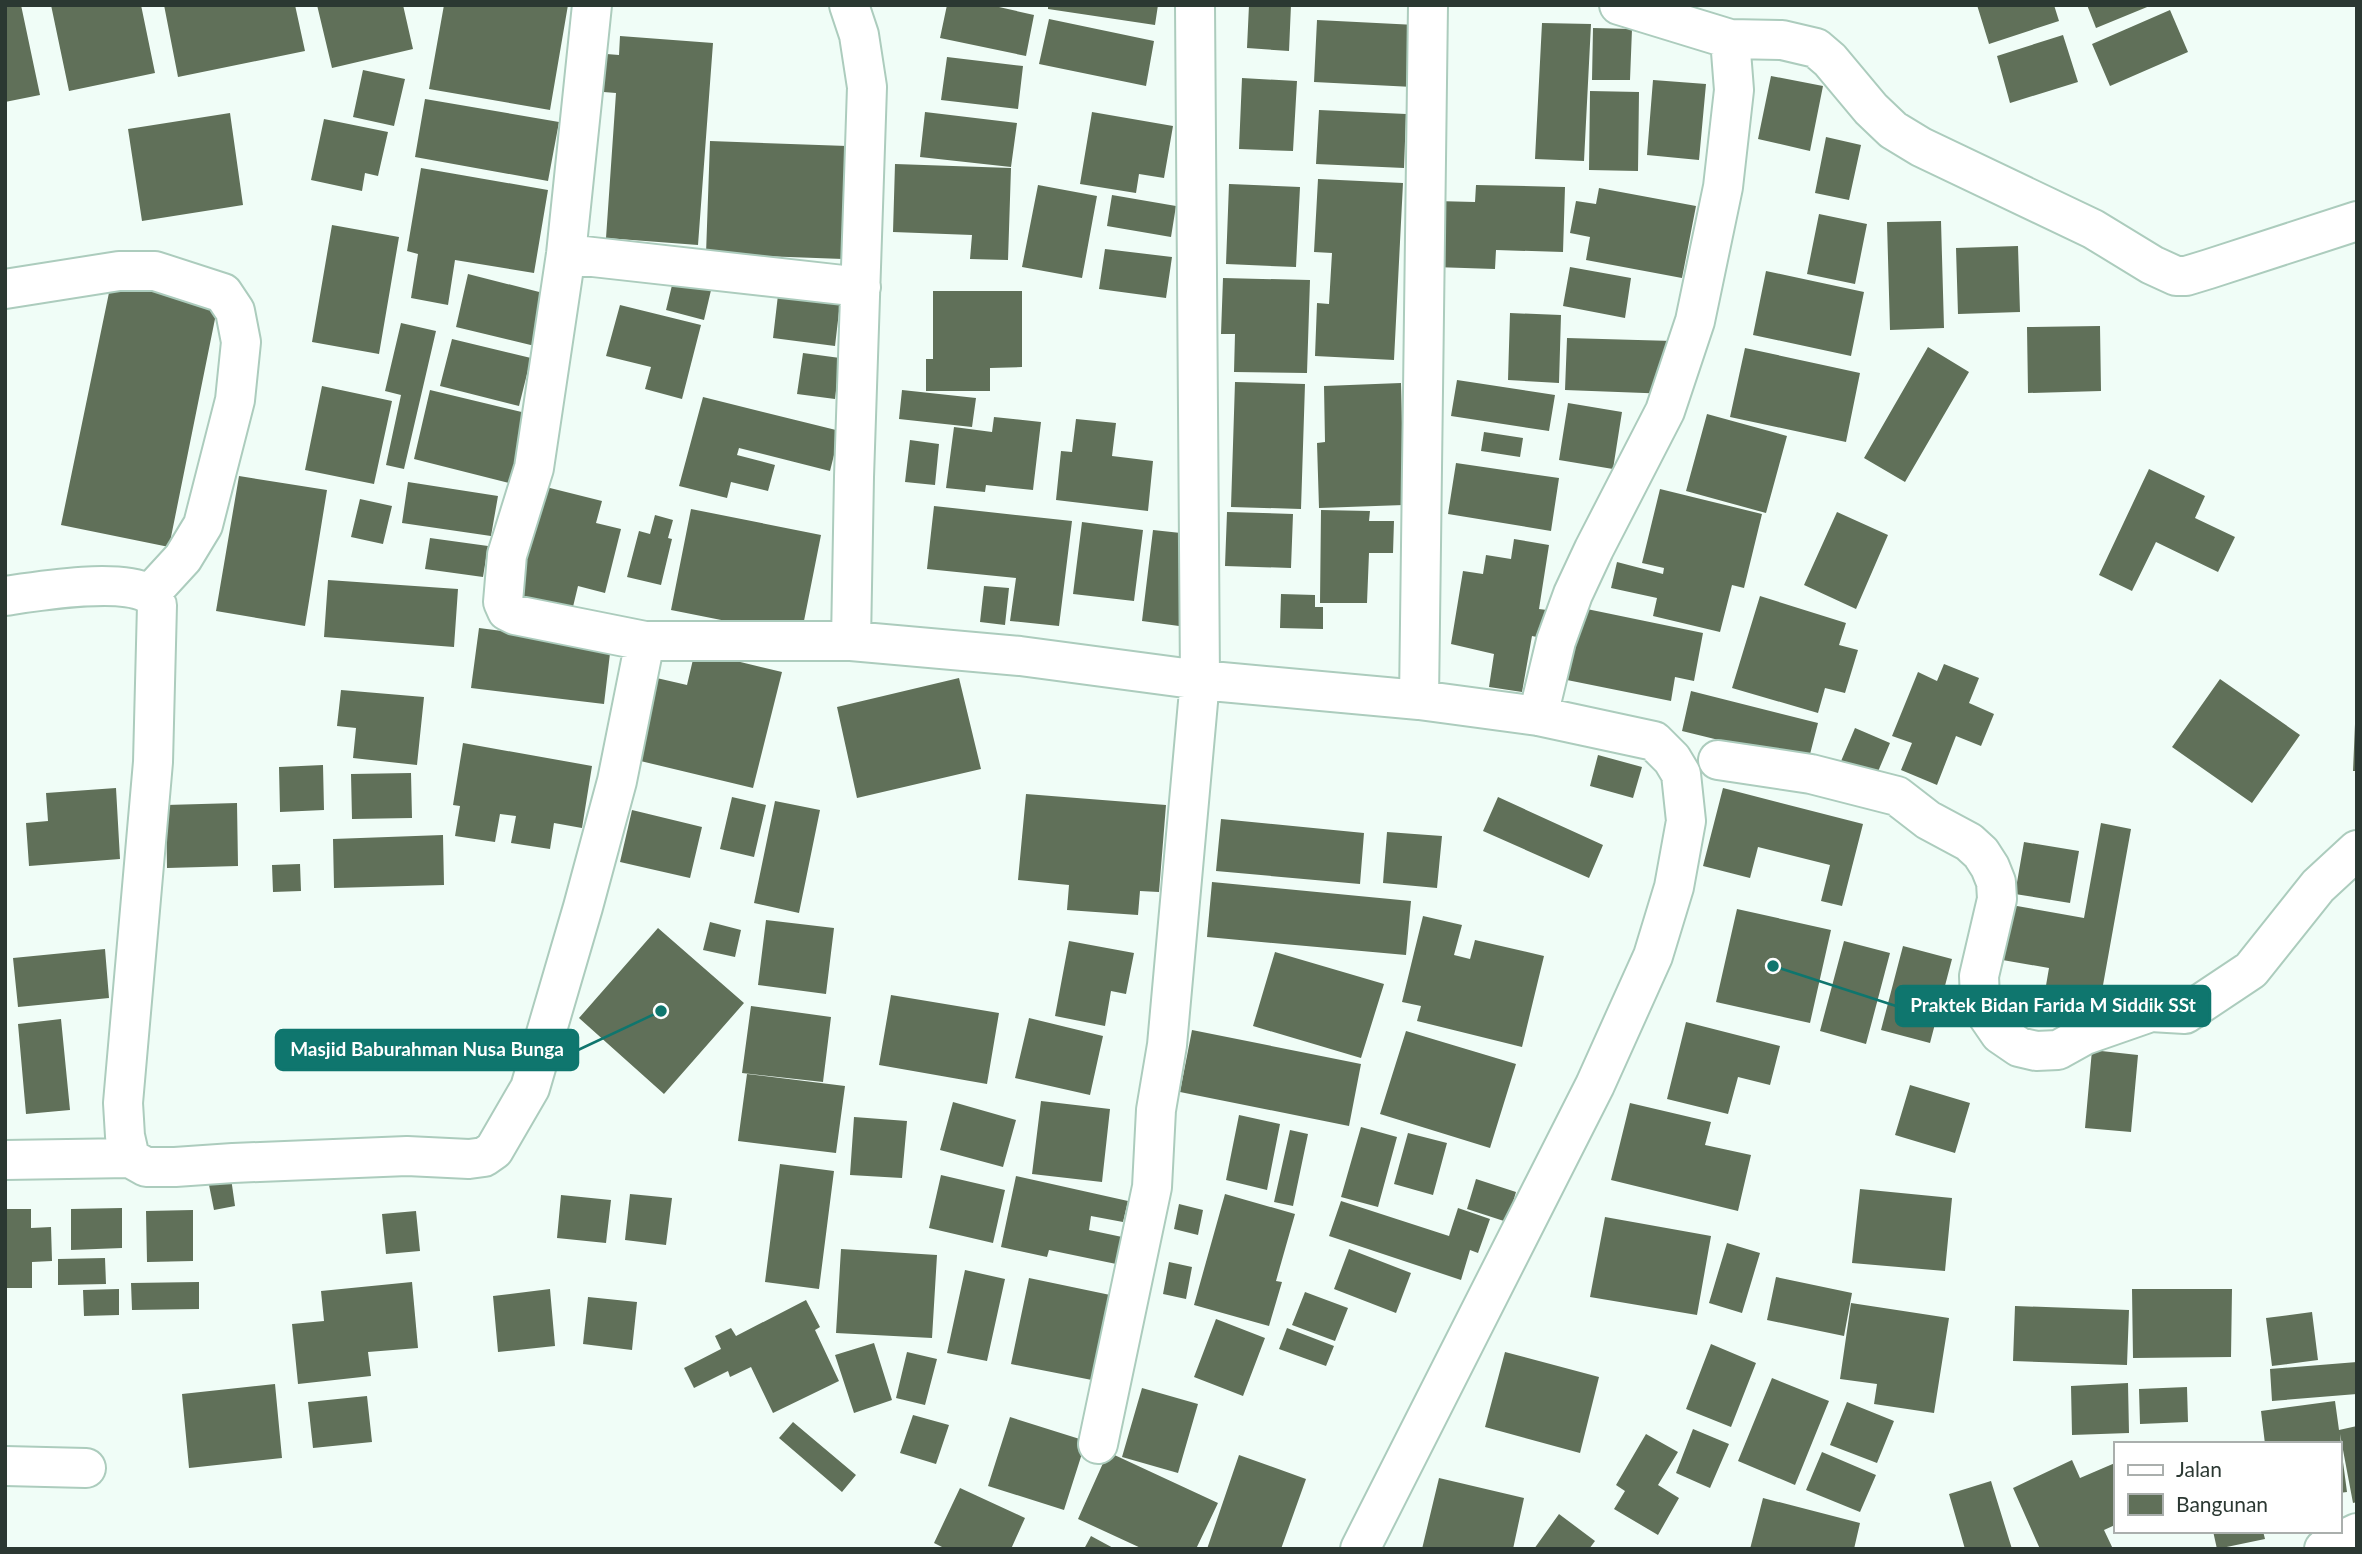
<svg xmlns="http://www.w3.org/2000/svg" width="2362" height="1554" font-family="Lato,sans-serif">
<rect width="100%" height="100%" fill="#f0fdf7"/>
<path fill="#607059" d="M 5,5 L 21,5 L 40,95 L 5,102 Z
M 51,5 L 141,5 L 155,73 L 69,91 Z
M 164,5 L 295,5 L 305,51 L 178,77 Z
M 317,5 L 403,5 L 413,49 L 332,68 Z
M 444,5 L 568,5 L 550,110 L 429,89 Z
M 947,5 L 990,5 L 1034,15 L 1026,56 L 940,38 Z
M 1048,5 L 1158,5 L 1155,25 L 1048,9 Z
M 1249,5 L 1291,5 L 1289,51 L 1247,48 Z
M 1977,5 L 2054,5 L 2059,21 L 1989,44 Z
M 2087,5 L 2152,5 L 2096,28 Z
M 2170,10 L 2188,52 L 2110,86 L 2092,44 Z
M 1049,19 L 1154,41 L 1146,86 L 1039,64 Z
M 1317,20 L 1416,25 L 1413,87 L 1314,82 Z
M 1542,23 L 1591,24 L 1584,161 L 1535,159 Z
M 1593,28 L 1632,29 L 1630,80 L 1592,80 Z
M 2063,35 L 2078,82 L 2010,103 L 1997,56 Z
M 620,36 L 713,43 L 698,245 L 606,238 L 616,93 L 591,91 L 594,53 L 619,55 Z
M 947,57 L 1023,66 L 1018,109 L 941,100 Z
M 363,70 L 405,79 L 394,126 L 353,117 Z
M 1771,76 L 1823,86 L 1810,151 L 1758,139 Z
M 1242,78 L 1297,81 L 1293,151 L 1239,149 Z
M 1653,80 L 1706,84 L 1699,160 L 1647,155 Z
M 1590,91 L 1639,92 L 1638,171 L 1589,170 Z
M 425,99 L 559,122 L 548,181 L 415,157 Z
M 1319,110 L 1406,114 L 1404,168 L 1316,164 Z
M 925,112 L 1017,123 L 1011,167 L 920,157 Z
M 1092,112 L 1173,126 L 1164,178 L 1139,174 L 1136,193 L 1080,184 Z
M 230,113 L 243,205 L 142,221 L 128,129 Z
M 324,119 L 388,132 L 378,176 L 365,173 L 362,191 L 311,180 Z
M 1826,137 L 1861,145 L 1849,200 L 1815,193 Z
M 710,141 L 847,146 L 843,259 L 706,254 Z
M 895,164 L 1011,168 L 1008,260 L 970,259 L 972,235 L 893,232 Z
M 421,168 L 548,190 L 534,273 L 455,260 L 448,305 L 411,298 L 418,254 L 407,251 Z
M 1318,179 L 1403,183 L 1394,360 L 1315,356 L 1317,303 L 1329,304 L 1332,253 L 1314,252 Z
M 1229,184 L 1300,187 L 1296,267 L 1226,264 Z
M 1038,185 L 1097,196 L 1082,278 L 1022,267 Z
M 1476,185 L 1565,187 L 1563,252 L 1496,250 L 1495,269 L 1434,267 L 1436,201 L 1475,202 Z
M 1599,188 L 1696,206 L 1682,278 L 1586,260 L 1590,237 L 1570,233 L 1576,201 L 1596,204 Z
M 1112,195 L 1176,206 L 1171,237 L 1107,226 Z
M 1819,214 L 1867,224 L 1855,284 L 1807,274 Z
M 1941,221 L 1944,328 L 1890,330 L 1887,222 Z
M 332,225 L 399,237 L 379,354 L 312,342 Z
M 2018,246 L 2020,312 L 1958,314 L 1956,248 Z
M 1105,249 L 1172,257 L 1166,298 L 1099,289 Z
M 1570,267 L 1631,278 L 1625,318 L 1563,306 Z
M 1766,271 L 1864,292 L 1851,356 L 1753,335 Z
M 468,274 L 551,295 L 539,347 L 456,327 Z
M 674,277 L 712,286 L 704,320 L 666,310 Z
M 1223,278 L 1310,280 L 1307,373 L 1234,372 L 1235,334 L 1221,334 Z
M 111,283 L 218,304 L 169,547 L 61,525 Z
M 933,291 L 1022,291 L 1022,367 L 990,368 L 990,391 L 926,391 L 926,359 L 933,359 Z
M 778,295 L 840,303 L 835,346 L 773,338 Z
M 620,305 L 701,325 L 682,399 L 645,389 L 651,367 L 606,356 Z
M 1510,313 L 1561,315 L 1559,383 L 1508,380 Z
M 401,323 L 436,331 L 404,469 L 386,465 L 401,395 L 385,391 Z
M 2100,326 L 2101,391 L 2028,393 L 2027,327 Z
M 1567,338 L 1673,341 L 1671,394 L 1565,390 Z
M 452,339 L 531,358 L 519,406 L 440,386 Z
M 1928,347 L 1969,372 L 1905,482 L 1864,458 Z
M 1745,348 L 1860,373 L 1846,442 L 1730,417 Z
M 803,353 L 840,358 L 835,399 L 797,394 Z
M 1457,380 L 1555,395 L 1549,431 L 1451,416 Z
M 1235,382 L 1305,384 L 1301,509 L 1231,507 Z
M 1401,383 L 1404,505 L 1319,508 L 1317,443 L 1325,442 L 1324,386 Z
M 322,386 L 392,401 L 374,484 L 305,470 Z
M 430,390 L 530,414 L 513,484 L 414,459 Z
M 902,390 L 976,398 L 972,427 L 899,419 Z
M 703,397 L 840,431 L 830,471 L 739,448 L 737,455 L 775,465 L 768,491 L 731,482 L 727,498 L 679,486 Z
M 1568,403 L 1622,412 L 1613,469 L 1559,460 Z
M 1707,414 L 1787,436 L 1766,513 L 1686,491 Z
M 994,417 L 1041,422 L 1033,490 L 986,485 L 985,492 L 946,488 L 954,427 L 992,432 Z
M 1076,419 L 1116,423 L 1112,456 L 1153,461 L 1148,511 L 1056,500 L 1061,451 L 1072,452 Z
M 1484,432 L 1523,438 L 1520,457 L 1481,451 Z
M 910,440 L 939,444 L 935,485 L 905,482 Z
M 1456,463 L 1559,478 L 1551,531 L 1448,514 Z
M 2149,469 L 2205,496 L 2195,518 L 2235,537 L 2218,572 L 2156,542 L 2132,591 L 2099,575 Z
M 239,476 L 327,490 L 305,626 L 216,611 Z
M 408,482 L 498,496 L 491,536 L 402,523 Z
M 538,485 L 602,501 L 596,523 L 621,529 L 605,593 L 578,586 L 572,611 L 515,596 Z
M 1660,489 L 1762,514 L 1744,588 L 1732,585 L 1720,632 L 1653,616 L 1657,598 L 1611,588 L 1617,562 L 1663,574 L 1664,568 L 1642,563 Z
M 360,499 L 392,506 L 383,544 L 351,537 Z
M 934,506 L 1072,521 L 1059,626 L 1010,621 L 1016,578 L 927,569 Z
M 691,509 L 821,535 L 801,636 L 671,610 Z
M 1321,510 L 1370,511 L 1369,521 L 1394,521 L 1393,553 L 1369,553 L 1367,603 L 1320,603 Z
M 1227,512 L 1293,514 L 1291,568 L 1225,566 Z
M 1837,512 L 1888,535 L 1856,609 L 1804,585 Z
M 655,515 L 673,520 L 668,538 L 672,539 L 661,585 L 627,577 L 639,531 L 650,534 Z
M 1082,522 L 1143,530 L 1134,601 L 1073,594 Z
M 1153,530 L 1190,534 L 1179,626 L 1142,621 Z
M 430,538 L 488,546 L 483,577 L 425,569 Z
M 1514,539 L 1549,545 L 1539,609 L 1547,610 L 1542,638 L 1532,636 L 1522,692 L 1489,687 L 1494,654 L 1451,644 L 1463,571 L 1483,574 L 1486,555 L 1511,559 Z
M 328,580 L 458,589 L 454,647 L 324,637 Z
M 984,586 L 1009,588 L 1005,625 L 980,622 Z
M 1281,594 L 1315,595 L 1315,607 L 1323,607 L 1323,629 L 1280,628 Z
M 1760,596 L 1846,623 L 1839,645 L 1858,650 L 1845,693 L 1825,688 L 1818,713 L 1732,688 Z
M 1582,608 L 1703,633 L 1694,681 L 1675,677 L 1671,701 L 1567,680 Z
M 479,628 L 611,645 L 604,704 L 471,688 Z
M 695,651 L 782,672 L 753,788 L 628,758 L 648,676 L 687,685 Z
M 1944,664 L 1979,678 L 1969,703 L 1994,714 L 1981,746 L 1956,736 L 1937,785 L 1901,770 L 1912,743 L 1892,736 L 1918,672 L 1937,681 Z
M 959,678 L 981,769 L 857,798 L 837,707 Z
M 2220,679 L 2300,735 L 2252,803 L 2172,747 Z
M 341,690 L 424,697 L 417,765 L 353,758 L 356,728 L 337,726 Z
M 1691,691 L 1818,723 L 1808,762 L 1682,731 Z
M 2355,724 L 2357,724 L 2357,771 L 2353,771 Z
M 1855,728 L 1890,743 L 1874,781 L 1839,766 Z
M 463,743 L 592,766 L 582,828 L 554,823 L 550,849 L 511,843 L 516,816 L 500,814 L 495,842 L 455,836 L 460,806 L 453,805 Z
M 1598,755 L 1642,767 L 1633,798 L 1590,786 Z
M 323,765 L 324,810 L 280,812 L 279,767 Z
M 411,773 L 412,818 L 352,819 L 351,774 Z
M 116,788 L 120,859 L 29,866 L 26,823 L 48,821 L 46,793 Z
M 1723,788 L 1863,824 L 1842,906 L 1821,901 L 1830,865 L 1758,847 L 1750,878 L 1703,866 Z
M 1026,794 L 1166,805 L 1159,892 L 1140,891 L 1138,915 L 1067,910 L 1069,885 L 1018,880 Z
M 732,797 L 766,805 L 754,857 L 720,849 Z
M 1498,797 L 1603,845 L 1589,878 L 1483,831 Z
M 775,801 L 820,810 L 799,913 L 754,903 Z
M 237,803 L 238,866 L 167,868 L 166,805 Z
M 632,810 L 702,827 L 690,878 L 620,862 Z
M 1221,819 L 1364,833 L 1360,884 L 1216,871 Z
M 2101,823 L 2131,829 L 2098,1013 L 2043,1003 L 2049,968 L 1991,958 L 2000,903 L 2084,918 Z
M 1387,832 L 1442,836 L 1437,888 L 1383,883 Z
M 443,835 L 444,885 L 334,888 L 333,839 Z
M 2024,842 L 2079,851 L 2070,903 L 2015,894 Z
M 300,864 L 301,891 L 273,892 L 272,865 Z
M 1212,882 L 1411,901 L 1406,955 L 1207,937 Z
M 1737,909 L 1831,930 L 1810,1023 L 1716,1002 Z
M 1423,916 L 1462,925 L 1454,955 L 1470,959 L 1475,940 L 1544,956 L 1522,1047 L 1417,1021 L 1421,1006 L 1402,1002 Z
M 766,920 L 834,928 L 826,994 L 758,985 Z
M 710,922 L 741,930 L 735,957 L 703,950 Z
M 658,928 L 744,1003 L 664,1094 L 579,1018 Z
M 1069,941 L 1134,953 L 1126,994 L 1111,991 L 1105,1026 L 1055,1016 Z
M 1844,941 L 1890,953 L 1866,1044 L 1820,1031 Z
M 1903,946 L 1952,959 L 1930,1043 L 1881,1030 Z
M 105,949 L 109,998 L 18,1007 L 13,958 Z
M 1275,952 L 1384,984 L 1361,1058 L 1253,1026 Z
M 891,995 L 999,1013 L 987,1084 L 879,1065 Z
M 751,1006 L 831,1017 L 823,1082 L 742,1073 Z
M 1029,1018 L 1103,1036 L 1090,1095 L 1015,1078 Z
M 61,1019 L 70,1110 L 26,1114 L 18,1024 Z
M 1686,1022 L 1780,1046 L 1770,1085 L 1738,1077 L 1728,1114 L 1667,1099 Z
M 1192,1030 L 1361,1064 L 1349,1126 L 1180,1092 Z
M 1406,1031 L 1516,1064 L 1490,1148 L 1380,1114 Z
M 2092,1050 L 2138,1055 L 2131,1132 L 2085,1128 Z
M 747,1074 L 845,1086 L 836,1153 L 738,1141 Z
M 1910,1085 L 1970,1103 L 1955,1153 L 1895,1135 Z
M 1041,1101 L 1110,1109 L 1102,1182 L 1032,1174 Z
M 953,1102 L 1016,1120 L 1003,1167 L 940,1150 Z
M 1630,1103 L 1711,1122 L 1705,1145 L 1751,1155 L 1738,1211 L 1611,1180 Z
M 1239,1115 L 1280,1124 L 1267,1190 L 1226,1180 Z
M 854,1117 L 907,1121 L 902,1178 L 850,1175 Z
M 1361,1127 L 1397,1137 L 1378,1207 L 1341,1197 Z
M 1290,1130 L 1308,1134 L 1293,1206 L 1274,1202 Z
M 1408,1133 L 1447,1143 L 1433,1195 L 1394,1184 Z
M 780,1164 L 834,1171 L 819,1289 L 765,1282 Z
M 230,1171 L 235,1206 L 214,1210 L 207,1175 Z
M 941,1175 L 1005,1190 L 993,1243 L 929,1228 Z
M 1016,1176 L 1128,1201 L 1123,1222 L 1091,1216 L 1089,1230 L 1127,1238 L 1121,1265 L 1049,1250 L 1047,1257 L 1001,1247 Z
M 1476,1179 L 1516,1192 L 1507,1222 L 1467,1209 Z
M 1860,1189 L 1952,1198 L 1945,1271 L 1852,1263 Z
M 630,1194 L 672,1198 L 666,1245 L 625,1240 Z
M 1225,1194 L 1295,1214 L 1276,1281 L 1282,1282 L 1269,1326 L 1194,1305 Z
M 561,1195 L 611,1200 L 606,1243 L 557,1238 Z
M 1341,1201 L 1449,1236 L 1458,1208 L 1490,1219 L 1478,1253 L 1470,1250 L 1461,1280 L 1329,1236 Z
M 1179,1204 L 1203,1210 L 1198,1235 L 1174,1229 Z
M 122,1208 L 122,1248 L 71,1250 L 71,1209 Z
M 5,1209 L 31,1209 L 31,1228 L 51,1227 L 52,1261 L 32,1262 L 32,1288 L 5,1288 Z
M 193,1210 L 193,1261 L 147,1262 L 146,1211 Z
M 416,1211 L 420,1251 L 386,1254 L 382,1214 Z
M 1605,1217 L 1711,1236 L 1697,1315 L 1590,1297 Z
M 1727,1243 L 1760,1253 L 1742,1313 L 1709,1303 Z
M 841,1249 L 937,1255 L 932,1338 L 836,1333 Z
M 1349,1249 L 1411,1273 L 1396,1313 L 1334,1289 Z
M 105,1258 L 106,1284 L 58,1285 L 58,1259 Z
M 1169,1262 L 1192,1267 L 1186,1299 L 1163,1294 Z
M 965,1270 L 1005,1279 L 987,1361 L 947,1353 Z
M 1776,1277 L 1852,1293 L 1844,1336 L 1767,1320 Z
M 1029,1278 L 1115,1296 L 1097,1381 L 1011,1364 Z
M 199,1282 L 199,1309 L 132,1310 L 131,1283 Z
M 412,1282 L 418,1348 L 368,1352 L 371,1376 L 298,1384 L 292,1324 L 324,1321 L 321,1291 Z
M 119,1289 L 119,1315 L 84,1316 L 83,1290 Z
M 550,1289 L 555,1346 L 498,1352 L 493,1296 Z
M 2132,1289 L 2232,1289 L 2231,1357 L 2133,1358 Z
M 1305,1292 L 1348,1308 L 1335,1341 L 1292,1325 Z
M 588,1297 L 637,1302 L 632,1350 L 583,1344 Z
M 806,1300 L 820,1327 L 815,1330 L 839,1381 L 773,1413 L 751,1367 L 730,1377 L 728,1371 L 694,1388 L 684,1368 L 721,1349 L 715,1336 L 731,1328 L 736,1336 Z
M 1851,1303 L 1949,1318 L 1934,1413 L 1874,1404 L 1877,1384 L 1840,1379 Z
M 2015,1306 L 2129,1310 L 2127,1365 L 2013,1361 Z
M 2312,1312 L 2318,1360 L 2272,1366 L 2266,1318 Z
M 1216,1319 L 1265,1338 L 1243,1396 L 1194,1377 Z
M 1287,1328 L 1334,1346 L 1326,1366 L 1279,1349 Z
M 874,1343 L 892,1400 L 854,1413 L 835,1355 Z
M 1711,1344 L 1756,1363 L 1731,1427 L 1686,1409 Z
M 907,1352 L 937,1359 L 925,1405 L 896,1398 Z
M 1505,1352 L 1599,1377 L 1580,1453 L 1485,1427 Z
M 2357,1362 L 2357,1394 L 2272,1401 L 2270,1369 Z
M 1772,1378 L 1829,1401 L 1795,1485 L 1738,1461 Z
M 2128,1383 L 2129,1433 L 2072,1435 L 2071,1386 Z
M 275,1384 L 282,1458 L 189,1468 L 182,1394 Z
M 2187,1387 L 2188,1422 L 2140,1424 L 2139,1389 Z
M 1142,1388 L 1198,1404 L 1178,1473 L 1122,1457 Z
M 367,1396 L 372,1442 L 313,1448 L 308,1402 Z
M 2335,1401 L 2339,1430 L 2357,1426 L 2357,1502 L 2353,1503 L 2340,1434 L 2341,1444 L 2265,1444 L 2261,1411 Z
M 1847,1402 L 1894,1421 L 1877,1463 L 1830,1445 Z
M 913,1415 L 949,1425 L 936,1464 L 900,1453 Z
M 1010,1417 L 1086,1441 L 1064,1510 L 988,1486 Z
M 793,1422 L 856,1475 L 842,1492 L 779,1438 Z
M 1693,1429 L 1729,1444 L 1710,1488 L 1676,1473 Z
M 1646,1434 L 1678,1452 L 1658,1485 L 1679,1498 L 1658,1535 L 1614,1509 L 1625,1491 L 1616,1485 Z
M 2339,1447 L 2341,1447 L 2347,1492 L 2339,1493 Z
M 1108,1452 L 1218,1503 L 1196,1549 L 1143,1549 L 1078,1519 Z
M 1822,1452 L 1876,1475 L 1860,1512 L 1806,1490 Z
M 1239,1455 L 1306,1479 L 1281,1549 L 1207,1549 Z
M 2072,1460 L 2080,1478 L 2115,1463 L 2115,1525 L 2104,1530 L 2113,1549 L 2040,1549 L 2013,1488 Z
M 1439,1478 L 1524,1498 L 1513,1549 L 1422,1549 Z
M 1991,1481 L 2012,1549 L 1965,1549 L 1949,1494 Z
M 960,1488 L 1025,1518 L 1011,1549 L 946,1549 L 934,1543 Z
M 1763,1498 L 1860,1523 L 1854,1549 L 1750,1549 Z
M 1559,1514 L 1595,1541 L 1589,1549 L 1534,1549 Z
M 2213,1531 L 2263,1531 L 2265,1539 L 2217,1549 Z
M 1091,1536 L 1115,1549 L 1084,1549 Z"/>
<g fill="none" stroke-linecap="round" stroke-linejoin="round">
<g stroke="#acccbd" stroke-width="42">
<path id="minor" d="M 592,5 L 566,254 L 534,468 L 507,555 L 503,602 L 507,611 L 515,615 L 645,641 L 851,641 L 1020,656 L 1200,680 L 1419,700 L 1538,716 L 1654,741 L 1672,759 L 1681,774 L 1686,821 L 1674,887 L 1653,956 L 1595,1085 L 1360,1549
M 849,5 L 859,35 L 867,87 L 854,477 L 851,641
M 1619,5 L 1730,39 L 1782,40 L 1816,48 L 1830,60 L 1871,109 L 1893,130 L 1921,147 L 2093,229 L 2152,265 L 2176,276 L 2186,276 L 2209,269 L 2357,221
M 566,254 L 861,287
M 5,289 L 119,271 L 155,271 L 223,293 L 235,311 L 241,342 L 235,400 L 203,525 L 183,558 L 150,594
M 5,596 C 39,591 117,578 147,593 C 152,595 154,600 157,605 L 153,762 L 123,1103 L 125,1136 L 130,1158
M 1419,700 L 1428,5
M 1538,716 L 1556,641 L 1573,594 L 1594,549 L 1665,411 L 1695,321 L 1723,187 L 1734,90 L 1730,39
M 1718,760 L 1811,774 L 1897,796 L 1928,820 L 1969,842 L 1981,853 L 1990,867 L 1996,882 L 1997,899 L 1979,976 L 1980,999 L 1987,1015 L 2000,1034 L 2019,1047 L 2036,1051 L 2058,1050 L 2085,1035 L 2151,1012 L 2185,1014 L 2251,970 L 2318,886 L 2357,850
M 5,1160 L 130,1158 L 146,1167 L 175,1167 L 233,1163 L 407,1156 L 469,1159 L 484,1157 L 494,1150 L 530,1088 L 583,907 L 617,781 L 645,641
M 1098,1444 L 1152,1187 L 1156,1110 L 1167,1045 L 1200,680 L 1195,5
M 5,1466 L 86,1468"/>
</g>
<g stroke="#acccbd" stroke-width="42">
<path id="major" d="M 2324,1549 L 2357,1533"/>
</g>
<use href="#minor" stroke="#fff" stroke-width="38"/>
<use href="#major" stroke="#fff" stroke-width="38"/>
</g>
<path fill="none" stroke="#0f766e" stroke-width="2.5" d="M1773 966L1896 1006M661 1011L578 1050"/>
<g fill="#0f766e" stroke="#fff" stroke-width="2.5">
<circle cx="1773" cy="966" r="7"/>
<circle cx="661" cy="1011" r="7"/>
</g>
<g fill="#0f766e" stroke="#0f766e" stroke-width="2.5">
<rect x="1896" y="986" width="314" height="40" rx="7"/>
<rect x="276" y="1030" width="302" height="40" rx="7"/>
</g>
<g font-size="19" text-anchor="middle" font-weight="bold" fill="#fff">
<text x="2053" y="1012">Praktek Bidan Farida M Siddik SSt</text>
<text x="427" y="1056">Masjid Baburahman Nusa Bunga</text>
</g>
<rect width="2362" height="1554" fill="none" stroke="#2b3832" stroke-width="14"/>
<rect x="2114" y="1442" width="228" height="91" fill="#ffffff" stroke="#aaafad" stroke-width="2"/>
<rect x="2128" y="1465" width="35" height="10" fill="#ffffff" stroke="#aaafad" stroke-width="2"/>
<text x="2176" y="1477" font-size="21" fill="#2b3832">Jalan</text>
<rect x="2128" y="1494" width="35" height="21" fill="#607059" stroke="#aaafad" stroke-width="2"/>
<text x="2176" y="1512" font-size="21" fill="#2b3832">Bangunan</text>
</svg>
